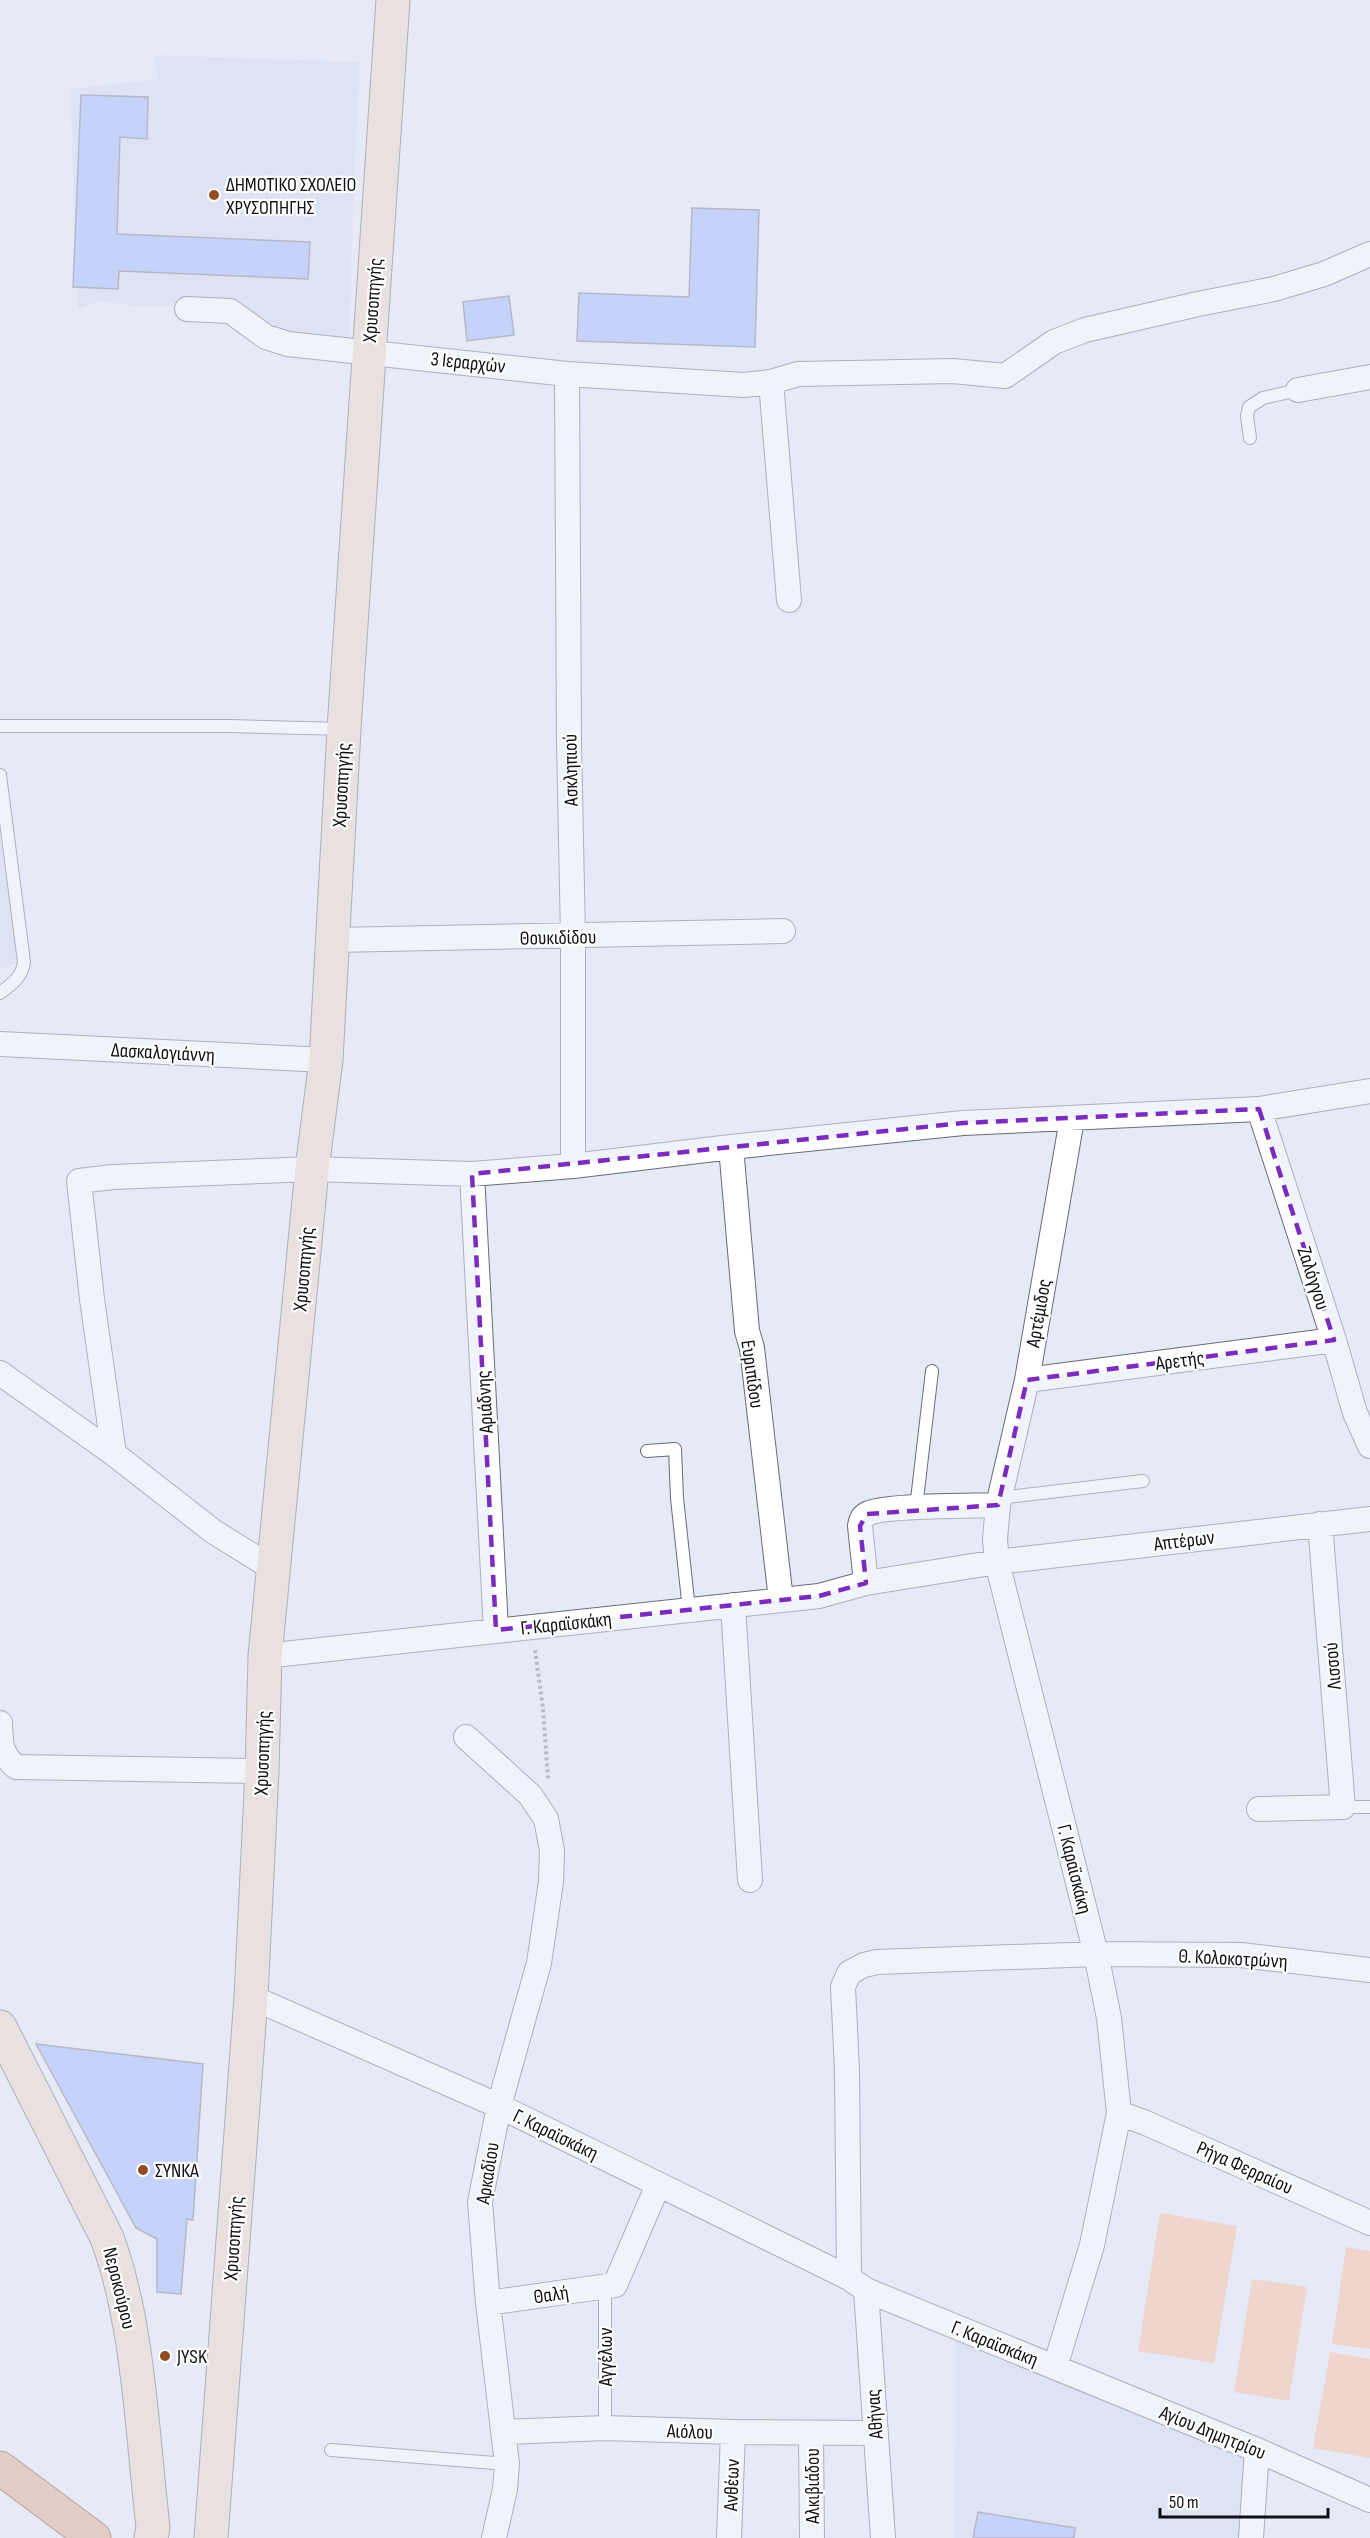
<svg xmlns="http://www.w3.org/2000/svg" width="1370" height="2538" font-family="'Sofia Sans Condensed',sans-serif">
<rect width="100%" height="100%" fill="#e6e9f6"/>
<path fill="#d6dcf0" d="M 155,55 L 359,62 L 348,350 L 273,338 L 220,306 L 134,306 L 101,301 L 78,309 L 70,89 L 157,79 Z
M 0,833 L 17,962 L 0,970 Z
M 956,2337 L 1251,2452 L 1245,2538 L 955,2538 Z"/>
<path fill="#fbbc9c" d="M 1160,2213 L 1237,2226 L 1214,2363 L 1138,2351 Z
M 1346,2247 L 1370,2251 L 1370,2349 L 1332,2344 Z
M 1252,2279 L 1307,2287 L 1289,2401 L 1234,2392 Z
M 1330,2352 L 1370,2359 L 1370,2458 L 1313,2448 Z"/>
<path fill="#a1b5fe" stroke="#7b7e89" stroke-width="1.5" d="M 81,95 L 148,97 L 147,139 L 120,137 L 117,234 L 310,242 L 308,279 L 119,271 L 118,289 L 73,287 Z
M 692,208 L 759,210 L 755,347 L 577,341 L 579,293 L 689,297 Z
M 509,296 L 514,335 L 467,341 L 463,302 Z
M 36,2044 L 203,2064 L 193,2220 L 187,2219 L 181,2294 L 157,2292 L 157,2239 L 136,2228 Z
M 978,2512 L 1075,2528 L 1074,2538 L 973,2538 Z"/>
<g fill="none" stroke-linecap="round" stroke-linejoin="round">
<g stroke="#686c77" stroke-width="14">
<path id="lane" d="M 1250,438 L 1247,416 L 1249,407 L 1263,398 L 1298,390
M 0,726 L 230,726 L 344,729
M 0,775 L 24,962 C 22,977 12,984 0,993
M 647,1451 L 675,1449 L 677,1498 L 689,1610
M 999,1498 L 1143,1481
M 916,1508 L 932,1371
M 1343,1807 L 1370,1807
M 605,2286 L 605,2428
M 331,2450 L 507,2464"/>
</g>
<g stroke="#686c77" stroke-width="26">
<path id="street" d="M 187,309 L 230,311 L 266,337 L 288,344 L 567,374 L 744,385 L 771,382 L 798,374 L 953,371 L 1005,376 L 1054,342 L 1085,330 L 1198,304 L 1274,289 L 1324,274 L 1370,254
M 567,374 L 569,742 L 573,937 L 573,1166
M 771,382 L 789,600
M 1298,390 L 1370,377
M 333,940 L 783,931
M 0,1044 L 326,1060
M 1259,1109 L 1334,1340 L 1355,1413 L 1370,1446
M 731,1147 L 747,1331 L 752,1348 L 781,1600
M 472,1174 L 496,1630
M 0,1373 L 114,1454 L 214,1532 L 274,1569
M 1027,1380 L 1334,1340
M 114,1454 L 92,1299 L 79,1181 L 113,1177 L 312,1169 L 472,1174 L 573,1166 L 731,1147 L 963,1123 L 1259,1109 L 1370,1091
M 998,1505 L 1027,1380 L 1072,1119
M 866,1583 L 997,1562 L 1370,1519
M 733,1605 L 750,1880
M 265,1656 L 819,1596 L 866,1583 L 860,1526 C 861,1520 862,1517 867,1514 C 882,1505 975,1506 998,1505 L 995,1539 L 997,1562 L 1096,1954 L 1109,2018 L 1119,2113 L 1092,2245 L 1055,2367
M 0,1723 C 1,1744 0,1753 16,1767 L 262,1771
M 466,1737 L 530,1795 L 546,1819 L 552,1850 L 551,1882 L 539,1963 L 499,2106 L 480,2202 L 488,2303 L 507,2464 L 505,2489 L 494,2538
M 1259,1809 L 1343,1807 L 1320,1524
M 251,1997 L 499,2106 L 849,2278 L 866,2290 L 1257,2450 L 1370,2500
M 1119,2113 L 1146,2123 L 1370,2223
M 849,2278 L 847,2070 L 843,1987 L 849,1973 L 864,1965 L 877,1962 L 1096,1954 L 1241,1955 L 1370,1970
M 866,2290 L 883,2538
M 488,2303 L 615,2285 L 658,2185
M 505,2432 L 605,2428 L 733,2432 L 876,2433
M 811,2433 L 812,2538
M 729,2538 L 733,2432
M 1251,2538 L 1257,2450"/>
</g>
<g stroke="#686c77" stroke-width="35">
<path id="secondary" d="M 0,2027 L 107,2238 C 139,2324 142,2434 153,2527 L 151,2538
M 211,2538 L 251,1997 L 262,1771 L 265,1656 L 312,1169 L 326,1060 L 344,729 L 393,0"/>
</g>
<g stroke="#884f31" stroke-width="35">
<path id="primary" d="M 0,2468 L 94,2538"/>
</g>
<path stroke="#83858f" stroke-width="4" stroke-dasharray="3 3" stroke-linecap="butt" d="M 535,1650 L 543,1709 L 548,1779"/>
<use href="#lane" stroke="#fff" stroke-width="12"/>
<use href="#street" stroke="#fff" stroke-width="24"/>
<use href="#secondary" stroke="#eed4c6" stroke-width="33"/>
<use href="#primary" stroke="#dea98c" stroke-width="33"/>
</g>
<path d="M0 0H1370V2538H0ZM 1259,1109 L 1334,1340 L 1027,1380 L 998,1505 L 867,1514 L 860,1526 L 866,1583 L 819,1596 L 496,1630 L 472,1174 L 963,1123 Z" fill="#e6e9f6" fill-opacity=".55" fill-rule="evenodd"/>
<path fill="none" stroke="#7b2cbf" stroke-width="4.5" stroke-dasharray="12 8" stroke-linejoin="round" d="M 1259,1109 L 1334,1340 L 1027,1380 L 998,1505 L 867,1514 L 860,1526 L 866,1583 L 819,1596 L 496,1630 L 472,1174 L 963,1123 Z"/>
<g fill="#924c24" stroke="#fff" stroke-width="2">
<circle cx="214" cy="195" r="6"/>
<circle cx="143" cy="2170" r="6"/>
<circle cx="165" cy="2356" r="6"/>
</g>
<g text-anchor="middle" stroke-width="4.5" stroke-linejoin="round" paint-order="stroke">
<g font-size="20" fill="#101116" stroke="#fff" text-anchor="start">
<text x="226" y="191">ΔΗΜΟΤΙΚΟ ΣΧΟΛΕΙΟ<tspan x="226" dy="23">ΧΡΥΣΟΠΗΓΗΣ</tspan></text>
<text x="155" y="2177">ΣΥΝΚΑ</text>
<text x="177" y="2363">JYSK</text>
</g>
<g font-size="20" fill="#101116" stroke="#fff">
<text transform="translate(372 300) rotate(-86)" y="7">Χρυσοπηγής</text>
<text transform="translate(468 362) rotate(6)" y="7">3 Ιεραρχών</text>
<text transform="translate(570 770) rotate(-91)" y="7">Ασκληπιού</text>
<text transform="translate(341 785) rotate(-87)" y="7">Χρυσοπηγής</text>
<text transform="translate(558 937) rotate(-1)" y="7">Θουκιδίδου</text>
<text transform="translate(163 1052) rotate(3)" y="7">Δασκαλογιάννη</text>
<text transform="translate(303 1269) rotate(-85)" y="7">Χρυσοπηγής</text>
<text transform="translate(1314 1278) rotate(72)" y="7">Ζαλόγγου</text>
<text transform="translate(1038 1313) rotate(-80)" y="7">Αρτέμιδος</text>
<text transform="translate(1180 1360) rotate(-7)" y="7">Αρετής</text>
<text transform="translate(753 1374) rotate(82)" y="7">Ευριπίδου</text>
<text transform="translate(484 1402) rotate(-93)" y="7">Αριάδνης</text>
<text transform="translate(1184 1540) rotate(-7)" y="7">Απτέρων</text>
<text transform="translate(566 1623) rotate(-6)" y="7">Γ. Καραϊσκάκη</text>
<text transform="translate(1332 1666) rotate(-95)" y="7">Λισσού</text>
<text transform="translate(262 1753) rotate(-88)" y="7">Χρυσοπηγής</text>
<text transform="translate(1075 1869) rotate(76)" y="7">Γ. Καραϊσκάκη</text>
<text transform="translate(1233 1958) rotate(3)" y="7">Θ. Κολοκοτρώνη</text>
<text transform="translate(556 2134) rotate(26)" y="7">Γ. Καραϊσκάκη</text>
<text transform="translate(1245 2167) rotate(24)" y="7">Ρήγα Φερραίου</text>
<text transform="translate(487 2173) rotate(-81)" y="7">Αρκαδίου</text>
<text transform="translate(233 2238) rotate(-86)" y="7">Χρυσοπηγής</text>
<text transform="translate(120 2288) rotate(76)" y="7">Νεροκούρου</text>
<text transform="translate(551 2294) rotate(-8)" y="7">Θαλή</text>
<text transform="translate(995 2343) rotate(22)" y="7">Γ. Καραϊσκάκη</text>
<text transform="translate(605 2357) rotate(-90)" y="7">Αγγέλων</text>
<text transform="translate(874 2414) rotate(-94)" y="7">Αθήνας</text>
<text transform="translate(690 2431) rotate(2)" y="7">Αιόλου</text>
<text transform="translate(1213 2432) rotate(22)" y="7">Αγίου Δημητρίου</text>
<text transform="translate(731 2485) rotate(-88)" y="7">Ανθέων</text>
<text transform="translate(812 2486) rotate(-90)" y="7">Αλκιβιάδου</text>
</g>
</g>
<path d="M1160 2508v9h168v-9" fill="none" stroke="#101116" stroke-width="3"/>
<text x="1169" y="2508" font-size="18" fill="#101116" stroke="#ffffff" stroke-width="4.5" paint-order="stroke">50 m</text>
</svg>
